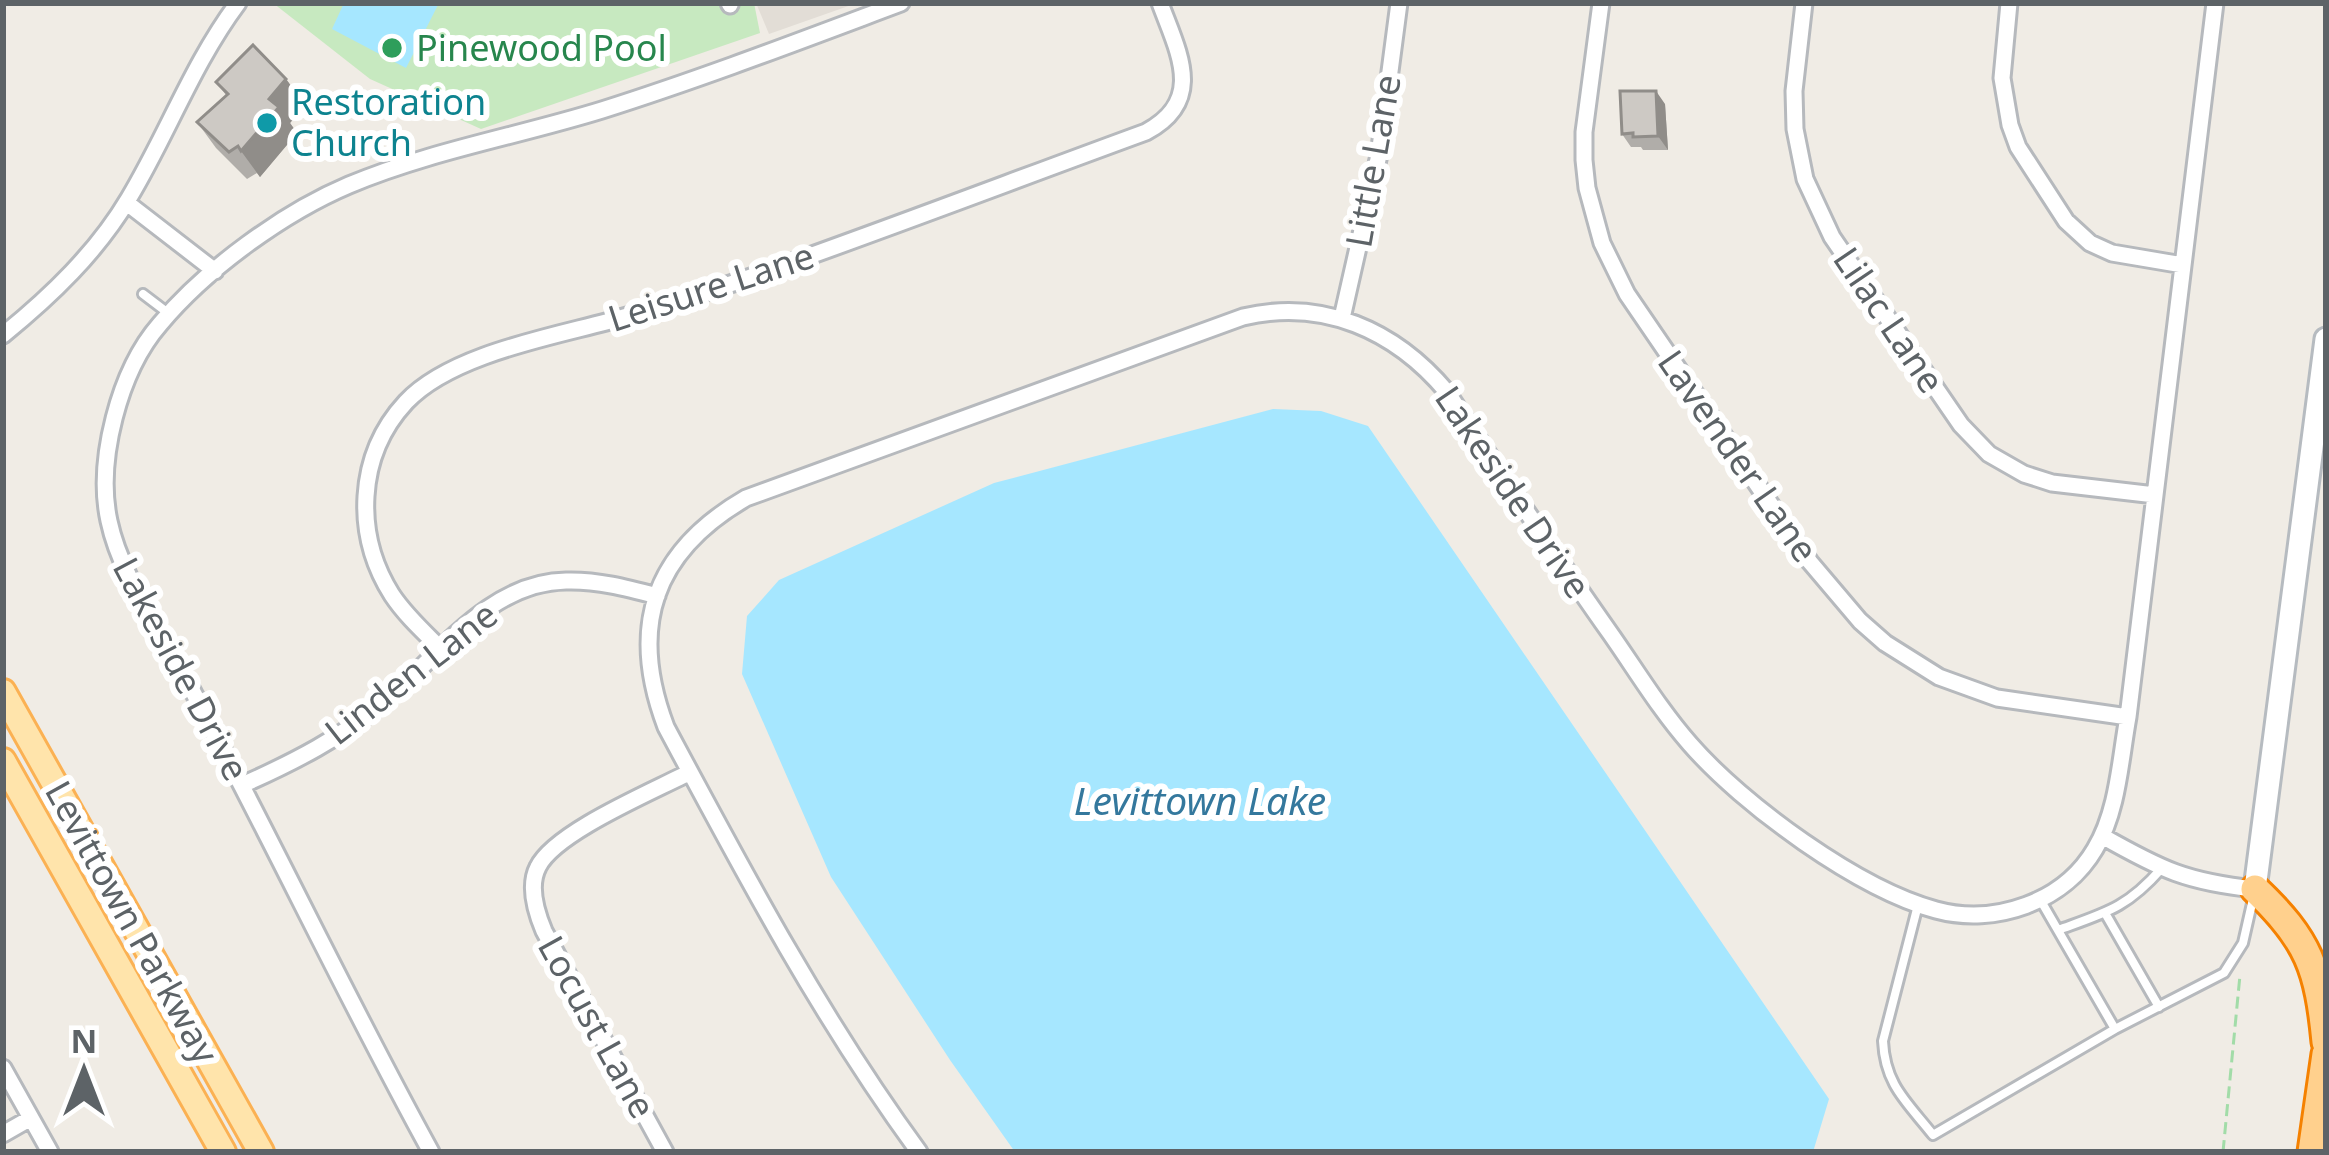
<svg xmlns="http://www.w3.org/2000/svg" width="2329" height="1155" font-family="'Noto Sans',sans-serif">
<rect width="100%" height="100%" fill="#f0ece5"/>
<path fill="#e2ddd6" d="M 756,3 L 857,3 L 769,34 Z"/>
<path fill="#c7e9c0" d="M 273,3 L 754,3 L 760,33 L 481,129 L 370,79 Z"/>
<path fill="#a6e7ff" d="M 344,3 L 439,3 L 406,68 L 332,29 Z
M 1273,409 L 1321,411 L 1368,426 L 1829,1099 L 1813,1152 L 1015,1152 L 950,1060 L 831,877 L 742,674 L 747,616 L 779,580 L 994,483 Z"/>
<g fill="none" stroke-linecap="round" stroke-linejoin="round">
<g stroke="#b6b9bd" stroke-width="14">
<path id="service" d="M 143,294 L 168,313
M 2041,901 L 2115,1029 L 2224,973 L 2243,943 L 2253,899
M 1918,905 L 1883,1041 C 1885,1085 1907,1102 1933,1135 L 2115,1029
M 2105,913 L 2159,1007
M 2058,930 C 2105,913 2127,908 2161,869"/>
</g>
<g stroke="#b6b9bd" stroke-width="21">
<path id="minor" d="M 729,3 L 730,5
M 1601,3 L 1584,132 L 1584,160 L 1587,188 L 1602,243 L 1627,294 L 1810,562 L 1860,621 L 1885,643 L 1939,677 L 1997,698 L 2128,717
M 1804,3 L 1794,91 L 1795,129 L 1805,179 L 1832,237 L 1961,425 L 1989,454 L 2024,474 L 2052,483 L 2155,495
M 2009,3 L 2002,78 L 2010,125 L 2018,147 L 2066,221 L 2090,243 L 2112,253 L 2183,265
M 127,203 L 215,271
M 1342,318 L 1379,155 L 1399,3
M 3,335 C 51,296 97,252 129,198 C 167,135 193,63 238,3
M 441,649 C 424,632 406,616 392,595 C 354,535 356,456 406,402 C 449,356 545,338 606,322 C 653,309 699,295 745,279 C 879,232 1012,181 1146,132 C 1206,100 1178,52 1160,3
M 242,785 C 292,763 343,737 385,701 C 439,656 489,582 566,581 C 597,580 627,588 657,596
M 2102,836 C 2162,870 2187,882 2255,889
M 3,1068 L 50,1152
M 3,1134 L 31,1118
M 431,1152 C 356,1016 290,877 218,740 C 203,711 188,681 171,652 C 148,611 119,568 109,521 C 96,461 119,371 160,324 C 206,269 283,213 349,185 C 430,151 518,136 602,110 C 703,78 802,40 901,3
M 665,1152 L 544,931 C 536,912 528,886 538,867 C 555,832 654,791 690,772
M 919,1152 C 821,1018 744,873 666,727 C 628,627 653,552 746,498 L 1243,317 C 1323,298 1395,330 1447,392 C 1501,473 1554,554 1610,633 C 1636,670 1660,710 1690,744 C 1743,805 1858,889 1936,910 C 1995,926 2064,902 2095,849 C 2118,811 2120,761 2128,717 L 2215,3"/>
</g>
<g stroke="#b6bbc0" stroke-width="27">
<path id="secondary" d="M 2255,889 L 2326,339"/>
</g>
<g stroke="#fbb153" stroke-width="30">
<path id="primary" d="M 3,692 L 261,1152
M 3,761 L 223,1152"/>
</g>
<g stroke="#f58100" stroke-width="33">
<path id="motorway" d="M 2255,889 C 2309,940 2319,969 2326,1042
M 2312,1152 L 2326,1054"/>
</g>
<path stroke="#a2dca8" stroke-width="3" stroke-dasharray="12 6" stroke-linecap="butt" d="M 2223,1152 L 2240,975"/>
<use href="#service" stroke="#fff" stroke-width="8"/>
<use href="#minor" stroke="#fff" stroke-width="15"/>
<use href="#secondary" stroke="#fff" stroke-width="21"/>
<use href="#primary" stroke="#ffe4ab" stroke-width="24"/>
<use href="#motorway" stroke="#ffd08d" stroke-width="27"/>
</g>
<path fill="#b0ada9" d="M 286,79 L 305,105 L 290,123 L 297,133 L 260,177 L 257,173 L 247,179 L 216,148 L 197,122 L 226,95 L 216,82 Z
M 1665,104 L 1668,150 L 1643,150 L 1641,147 L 1631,147 L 1622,134 Z"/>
<path fill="#908d89" d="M 286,79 L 305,105 L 290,123 L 297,133 L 260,177 L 241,151 L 269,99 Z
M 1656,91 L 1665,104 L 1668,150 L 1658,136 Z"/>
<path fill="#cdc9c4" stroke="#908d89" stroke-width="3" d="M 253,45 L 286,79 L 269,99 L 279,107 L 241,151 L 238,146 L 229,152 L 197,122 L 228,94 L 216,82 Z
M 1620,91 L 1656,91 L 1658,136 L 1633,137 L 1633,133 L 1622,134 Z"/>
<circle fill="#2e9e5b" stroke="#fff" stroke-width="4.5" cx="392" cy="48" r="12"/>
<circle fill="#0f9aa8" stroke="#fff" stroke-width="4.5" cx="267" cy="123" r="12"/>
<g text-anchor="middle" stroke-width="12" stroke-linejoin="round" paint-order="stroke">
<g font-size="36" fill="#27864d" stroke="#fff" text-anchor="start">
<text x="416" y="61">Pinewood Pool</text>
</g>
<g font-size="36" fill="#0d838f" stroke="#fff" text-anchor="start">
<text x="291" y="115">Restoration<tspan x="291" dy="41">Church</tspan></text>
</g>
<g font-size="36" fill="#5d6367" stroke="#fff">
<text transform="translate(1373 161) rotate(-80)" y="13">Little Lane</text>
<text transform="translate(711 287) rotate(-18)" y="13">Leisure Lane</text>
<text transform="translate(1889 320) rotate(56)" y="13">Lilac Lane</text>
<text transform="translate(1738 456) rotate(55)" y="13">Lavender Lane</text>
<text transform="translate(1513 492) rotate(56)" y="13">Lakeside Drive</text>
<text transform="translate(181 669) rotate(62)" y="13">Lakeside Drive</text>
<text transform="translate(411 673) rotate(-38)" y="13">Linden Lane</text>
<text transform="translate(132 922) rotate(61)" y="13">Levittown Parkway</text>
<text transform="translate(597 1027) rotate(61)" y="13">Locust Lane</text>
</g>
<g font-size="39" font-style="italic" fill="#34789d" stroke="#fff">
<text x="1200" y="815">Levittown Lake</text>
</g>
</g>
<rect width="2329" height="1155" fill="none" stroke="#5d6367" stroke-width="12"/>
<g transform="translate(84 1071)" stroke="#ffffff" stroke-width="9" paint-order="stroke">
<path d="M0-9L21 45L0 30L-21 45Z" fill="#5d6367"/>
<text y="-18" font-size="33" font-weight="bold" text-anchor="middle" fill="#5d6367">N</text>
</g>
</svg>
